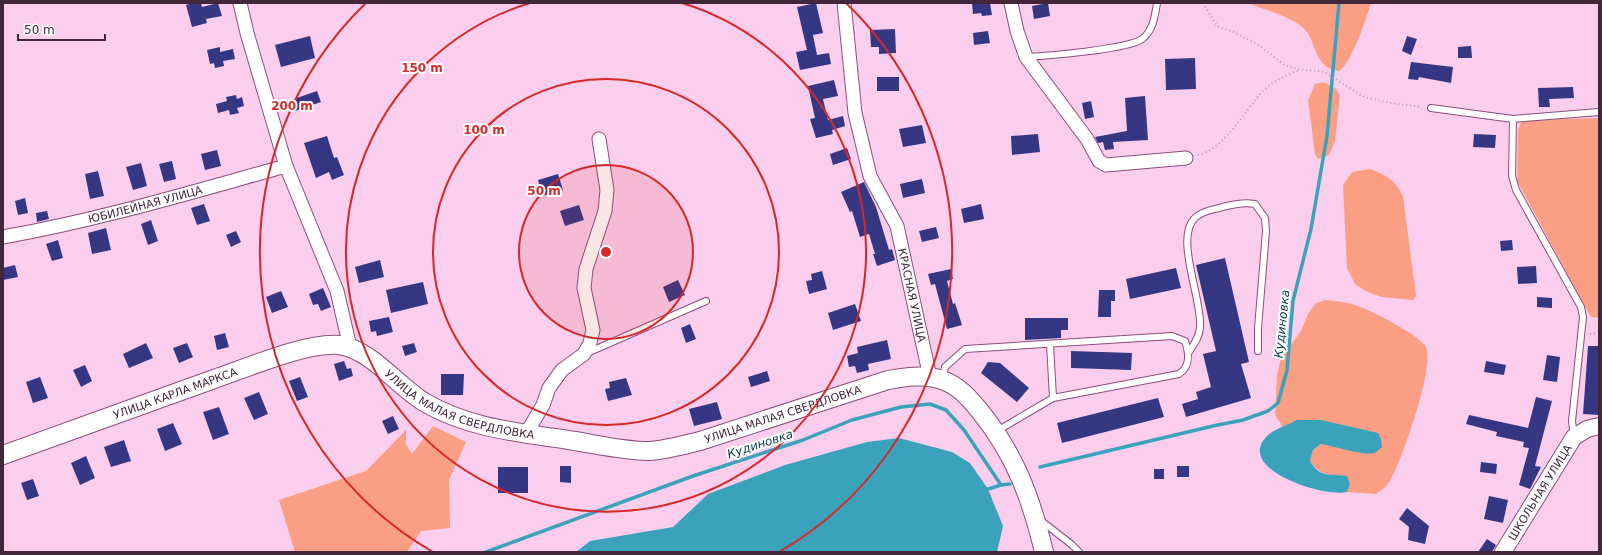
<svg xmlns="http://www.w3.org/2000/svg" width="1602" height="555" font-family="'DejaVu Sans',sans-serif">
<rect width="100%" height="100%" fill="#fbceed"/>
<path fill="#fa9f84" d="M 1248,3 L 1371,3 C 1366,19 1352,62 1339,71 C 1311,67 1318,38 1301,26 C 1286,15 1265,10 1248,3 Z
M 1323,82 L 1336,89 L 1340,95 L 1335,141 L 1329,155 L 1318,159 L 1315,154 L 1308,100 L 1315,84 Z
M 1599,118 L 1599,318 L 1591,317 L 1517,181 L 1518,130 L 1522,120 Z
M 1370,169 C 1386,175 1396,180 1403,197 L 1416,296 L 1413,300 L 1381,297 L 1366,291 L 1355,284 L 1347,268 L 1343,185 L 1352,172 Z
M 1325,300 C 1335,301 1345,302 1355,305 C 1368,309 1420,335 1426,347 C 1435,366 1401,465 1388,484 C 1385,488 1380,491 1376,494 L 1347,492 L 1350,484 L 1341,475 C 1328,476 1317,473 1310,461 L 1313,450 L 1321,444 L 1336,446 L 1364,453 L 1297,420 L 1283,427 L 1275,415 L 1277,375 L 1281,358 L 1301,331 L 1308,314 L 1316,303 Z
M 433,426 L 466,442 L 449,480 L 450,528 L 421,531 L 407,552 L 295,552 L 279,500 L 366,471 L 406,430 L 406,445 L 412,454 Z"/>
<path fill="#3ba2bb" d="M 1297,420 L 1321,420 L 1378,433 L 1381,439 L 1382,447 C 1379,449 1377,452 1374,453 C 1363,456 1334,446 1321,444 L 1313,450 L 1310,461 C 1320,479 1330,473 1347,476 L 1350,484 L 1347,492 C 1324,498 1234,469 1267,436 C 1274,429 1288,425 1297,420 Z
M 899,438 L 952,452 L 970,463 L 988,489 L 1003,526 L 997,552 L 576,552 L 590,541 L 673,527 L 708,494 L 785,465 L 867,442 Z"/>
<g fill="none" stroke-linecap="round" stroke-linejoin="round">
<path stroke="#3ba2bb" stroke-width="3.5" d="M 1040,467 L 1213,426 L 1243,420 L 1268,411 L 1278,403 L 1287,370 L 1293,301 L 1311,229 L 1327,136 L 1339,3
M 988,489 L 1001,485
M 486,552 L 693,476 L 803,440 L 852,420 L 901,407 L 930,404 L 946,410 L 964,430 L 1001,485 L 1010,484"/>
</g>
<path fill="#353783" d="M 193,3 L 201,3 L 202,7 L 218,3 L 222,16 L 206,19 L 207,23 L 192,27 L 186,5 Z
M 816,3 L 823,33 L 813,35 L 817,55 L 829,53 L 831,64 L 800,70 L 796,52 L 807,50 L 797,7 Z
M 972,3 L 990,3 L 992,15 L 982,16 L 981,13 L 973,14 Z
M 1048,3 L 1050,16 L 1034,19 L 1032,6 Z
M 895,29 L 896,53 L 879,54 L 879,47 L 871,47 L 870,30 Z
M 988,31 L 990,43 L 974,45 L 973,33 Z
M 310,36 L 315,58 L 281,67 L 275,45 Z
M 1407,36 L 1417,39 L 1411,55 L 1402,51 Z
M 1471,46 L 1472,58 L 1458,58 L 1458,47 Z
M 220,47 L 220,52 L 233,49 L 235,59 L 223,61 L 224,66 L 215,68 L 214,63 L 210,64 L 207,50 Z
M 1195,58 L 1196,89 L 1166,90 L 1165,59 Z
M 1411,62 L 1453,67 L 1451,83 L 1419,77 L 1418,80 L 1408,79 Z
M 877,77 L 899,77 L 899,91 L 877,91 Z
M 834,80 L 838,96 L 823,99 L 828,120 L 843,116 L 845,126 L 832,130 L 833,134 L 816,138 L 810,119 L 815,118 L 808,86 Z
M 1573,87 L 1574,98 L 1549,99 L 1550,107 L 1539,107 L 1538,88 Z
M 317,91 L 321,102 L 295,111 L 291,100 Z
M 236,95 L 237,99 L 242,97 L 244,106 L 237,108 L 239,113 L 230,115 L 229,110 L 218,113 L 216,104 L 227,101 L 226,97 Z
M 1145,96 L 1148,140 L 1113,142 L 1114,149 L 1105,150 L 1103,142 L 1098,143 L 1095,137 L 1127,131 L 1125,98 Z
M 1091,101 L 1094,117 L 1085,119 L 1082,103 Z
M 922,125 L 926,143 L 903,147 L 899,129 Z
M 1038,134 L 1040,152 L 1012,155 L 1011,136 Z
M 1474,134 L 1496,135 L 1495,148 L 1473,147 Z
M 327,136 L 334,158 L 337,157 L 344,175 L 332,180 L 329,172 L 316,178 L 304,143 Z
M 847,148 L 851,159 L 833,165 L 830,154 Z
M 217,150 L 221,166 L 205,170 L 201,154 Z
M 172,161 L 176,179 L 164,182 L 159,164 Z
M 141,163 L 147,186 L 133,190 L 126,167 Z
M 98,171 L 104,196 L 90,199 L 85,174 Z
M 558,174 L 563,190 L 542,196 L 538,180 Z
M 922,179 L 925,193 L 903,198 L 900,184 Z
M 864,182 L 876,207 L 889,250 L 892,249 L 895,260 L 877,266 L 873,254 L 875,254 L 869,234 L 860,237 L 852,211 L 850,212 L 841,192 Z
M 25,198 L 28,213 L 18,215 L 15,201 Z
M 204,204 L 210,221 L 197,225 L 191,208 Z
M 981,204 L 984,219 L 964,223 L 961,209 Z
M 579,205 L 584,220 L 565,226 L 560,211 Z
M 47,211 L 49,219 L 37,222 L 36,213 Z
M 151,220 L 158,241 L 148,245 L 141,224 Z
M 936,227 L 939,238 L 922,242 L 919,231 Z
M 106,228 L 111,250 L 92,254 L 88,233 Z
M 236,231 L 241,242 L 231,247 L 226,235 Z
M 58,240 L 63,258 L 52,261 L 46,244 Z
M 1512,240 L 1513,250 L 1501,251 L 1500,241 Z
M 1225,258 L 1249,362 L 1241,364 L 1251,398 L 1186,417 L 1182,404 L 1198,399 L 1196,392 L 1211,387 L 1203,354 L 1216,351 L 1196,265 Z
M 380,260 L 384,277 L 359,283 L 355,267 Z
M 15,265 L 18,277 L 3,280 L 3,268 Z
M 1536,266 L 1537,283 L 1518,284 L 1517,267 Z
M 1176,268 L 1181,288 L 1130,299 L 1126,279 Z
M 951,269 L 953,279 L 947,281 L 953,304 L 955,303 L 962,325 L 947,329 L 935,284 L 931,285 L 928,274 Z
M 822,271 L 827,289 L 809,294 L 806,281 L 812,280 L 811,274 Z
M 678,280 L 685,295 L 669,302 L 663,287 Z
M 423,282 L 428,304 L 391,313 L 386,290 Z
M 323,288 L 331,307 L 321,311 L 318,304 L 313,305 L 309,294 Z
M 1099,290 L 1115,290 L 1115,301 L 1111,301 L 1111,317 L 1098,317 Z
M 281,291 L 288,307 L 272,313 L 266,297 Z
M 1537,297 L 1552,298 L 1552,308 L 1537,307 Z
M 855,304 L 861,321 L 833,330 L 828,313 Z
M 389,317 L 393,332 L 377,336 L 376,331 L 371,332 L 369,321 Z
M 1025,318 L 1068,318 L 1068,330 L 1061,330 L 1061,338 L 1025,340 Z
M 690,324 L 696,339 L 686,343 L 681,328 Z
M 225,333 L 229,347 L 217,350 L 214,336 Z
M 887,340 L 891,359 L 868,364 L 869,370 L 857,373 L 855,366 L 849,367 L 847,356 L 858,353 L 857,347 Z
M 146,343 L 153,358 L 129,368 L 123,354 Z
M 187,343 L 193,357 L 179,363 L 173,348 Z
M 414,343 L 417,352 L 405,356 L 402,346 Z
M 1588,346 L 1599,346 L 1599,415 L 1583,414 Z
M 1071,351 L 1132,353 L 1131,370 L 1071,368 Z
M 1547,355 L 1560,357 L 1557,382 L 1543,380 Z
M 344,361 L 347,369 L 351,368 L 353,376 L 339,381 L 334,364 Z
M 1486,361 L 1506,365 L 1504,375 L 1484,372 Z
M 988,362 L 1000,363 L 1029,388 L 1017,402 L 981,373 Z
M 85,365 L 92,381 L 81,387 L 73,370 Z
M 767,371 L 770,381 L 751,387 L 748,377 Z
M 441,374 L 464,374 L 463,395 L 441,395 Z
M 40,377 L 48,398 L 33,403 L 26,382 Z
M 300,377 L 308,397 L 297,401 L 289,381 Z
M 626,378 L 632,395 L 608,401 L 605,389 L 610,388 L 609,382 Z
M 259,392 L 268,414 L 254,420 L 244,398 Z
M 1536,397 L 1552,401 L 1535,466 L 1541,467 L 1530,489 L 1519,485 L 1529,448 L 1523,447 L 1524,442 L 1496,436 L 1497,432 L 1466,424 L 1469,415 L 1528,428 Z
M 1158,398 L 1164,417 L 1062,443 L 1057,423 Z
M 717,402 L 722,419 L 694,426 L 689,409 Z
M 219,407 L 229,434 L 213,440 L 203,412 Z
M 393,416 L 399,429 L 388,434 L 382,421 Z
M 173,423 L 182,444 L 165,451 L 157,429 Z
M 124,440 L 131,461 L 111,467 L 104,447 Z
M 86,456 L 95,478 L 80,485 L 71,463 Z
M 1481,462 L 1497,464 L 1496,474 L 1480,472 Z
M 560,466 L 571,466 L 571,483 L 560,482 Z
M 1177,466 L 1189,466 L 1189,477 L 1177,477 Z
M 498,467 L 528,467 L 528,493 L 498,493 Z
M 1154,469 L 1164,469 L 1164,479 L 1154,479 Z
M 33,479 L 39,496 L 27,500 L 21,483 Z
M 1489,496 L 1508,500 L 1503,523 L 1484,519 Z
M 1407,508 L 1429,526 L 1425,544 L 1408,540 L 1409,527 L 1399,519 Z
M 1487,539 L 1496,545 L 1492,552 L 1478,552 Z"/>
<g fill="none" stroke-linecap="round" stroke-linejoin="round">
<g stroke="#8d4d7c" stroke-width="8">
<path id="service" d="M 1026,57 C 1047,56 1129,49 1142,39 C 1153,31 1155,16 1157,3
M 1431,108 L 1513,119 L 1599,112
M 1513,119 L 1512,176 L 1516,190 L 1581,307 L 1583,317 L 1572,421 L 1574,436
M 1050,344 L 1053,398
M 1189,352 C 1194,344 1199,338 1200,328 C 1203,300 1173,236 1196,217 C 1203,211 1211,210 1219,208 C 1231,205 1242,202 1255,204 L 1265,218 L 1266,231 L 1258,328 L 1258,351
M 587,353 L 706,301
M 943,378 L 945,367 L 965,349 L 1172,336 L 1185,341 C 1189,353 1191,366 1179,374 L 1053,398 L 997,431
M 1040,520 L 1071,544 L 1079,552"/>
</g>
<g stroke="#8d4d7c" stroke-width="15">
<g id="minor">
<path d="M 240,3 L 247,33 L 286,166 L 337,291 L 350,347"/>
<path id="s1" d="M 844,3 L 855,113 L 870,176 L 897,226 L 930,377"/>
<path d="M 1011,3 L 1017,31 L 1026,57 L 1087,139 L 1099,161 L 1106,165 L 1186,158"/>
<path id="s2" d="M 3,237 C 99,220 192,192 286,166"/>
<path d="M 526,434 L 543,405 L 549,388 L 562,370 L 584,354 L 590,343 L 593,330 L 584,288 L 586,269 L 605,211 L 607,190 L 599,139"/>
</g>
</g>
<g stroke="#8d4d7c" stroke-width="18">
<g id="tertiary">
<path id="s3" d="M 1503,552 L 1574,437 L 1587,429 L 1599,426"/>
</g>
</g>
<g stroke="#8d4d7c" stroke-width="20">
<g id="secondary">
<path id="s4" d="M 3,455 C 74,429 146,404 217,378 C 249,367 307,342 339,345 C 371,349 397,386 424,402 C 469,429 524,433 575,441 C 599,445 624,451 649,451 C 666,450 683,445 700,441 L 888,380 C 906,377 925,374 942,380 C 958,385 969,398 979,410 C 1015,454 1031,498 1044,552"/>
</g>
</g>
<path stroke="#be97b2" stroke-width="2" stroke-dasharray="1 3" stroke-linecap="butt" d="M 1203,3 L 1217,26 L 1234,32 L 1260,46 L 1284,65 L 1301,70 L 1319,71 L 1326,73 L 1364,97 L 1391,103 L 1422,107
M 1198,155 C 1225,149 1245,109 1265,89 C 1275,80 1287,75 1299,70
M 1590,334 L 1599,333"/>
<use href="#service" stroke="#fff" stroke-width="6"/>
<use href="#minor" stroke="#fff" stroke-width="13"/>
<use href="#tertiary" stroke="#fff" stroke-width="16"/>
<use href="#secondary" stroke="#fff" stroke-width="18"/>
</g>
<circle cx="606" cy="252" r="87" fill="#d62828" fill-opacity=".12"/>
<g fill="none" stroke="#d62828" stroke-width="2">
<circle cx="606" cy="252" r="87"/>
<circle cx="606" cy="252" r="173"/>
<path d="M682 3A260 260 0 1 1 530 3"/>
<path d="M433 552A346 346 0 0 1 366 3M846 3A346 346 0 0 1 779 552"/>
</g>
<g text-anchor="middle" stroke-width="4" stroke-linejoin="round" paint-order="stroke">
<g font-size="11" fill="#42263a" stroke="#fff">
<text dy="4" stroke="none"><textPath href="#s2" startOffset="146">ЮБИЛЕЙНАЯ УЛИЦА</textPath></text>
<text dy="4" stroke="none"><textPath href="#s1" startOffset="303">КРАСНАЯ УЛИЦА</textPath></text>
<text dy="4" stroke="none"><textPath href="#s4" startOffset="183">УЛИЦА КАРЛА МАРКСА</textPath></text>
<text dy="4" stroke="none"><textPath href="#s4" startOffset="492">УЛИЦА МАЛАЯ СВЕРДЛОВКА</textPath></text>
<text dy="4" stroke="none"><textPath href="#s4" startOffset="829">УЛИЦА МАЛАЯ СВЕРДЛОВКА</textPath></text>
<text dy="4" stroke="none"><textPath href="#s3" startOffset="70">ШКОЛЬНАЯ УЛИЦА</textPath></text>
</g>
<g font-size="12" font-style="italic" fill="#003e4c" stroke="#fff">
<text transform="translate(1282 324) rotate(-84)" y="4">Кудиновка</text>
<text transform="translate(760 444) rotate(-18)" y="4">Кудиновка</text>
</g>
</g>
<circle cx="606" cy="252" r="6" fill="#d62828" stroke="#fff" stroke-width="2"/>
<g font-size="12" text-anchor="middle" font-weight="bold" fill="#d62828" stroke="#fff" stroke-width="4" stroke-linejoin="round" paint-order="stroke">
<text x="422" y="72">150 m</text>
<text x="292" y="110">200 m</text>
<text x="484" y="134">100 m</text>
<text x="544" y="195">50 m</text>
</g>
<rect width="1602" height="555" fill="none" stroke="#42263a" stroke-width="8"/>
<path d="M18 34v6h87v-6" fill="none" stroke="#42263a" stroke-width="2"/>
<text x="24" y="34" font-size="12" fill="#42263a" stroke="#ffffff" stroke-width="3" paint-order="stroke">50 m</text>
</svg>
